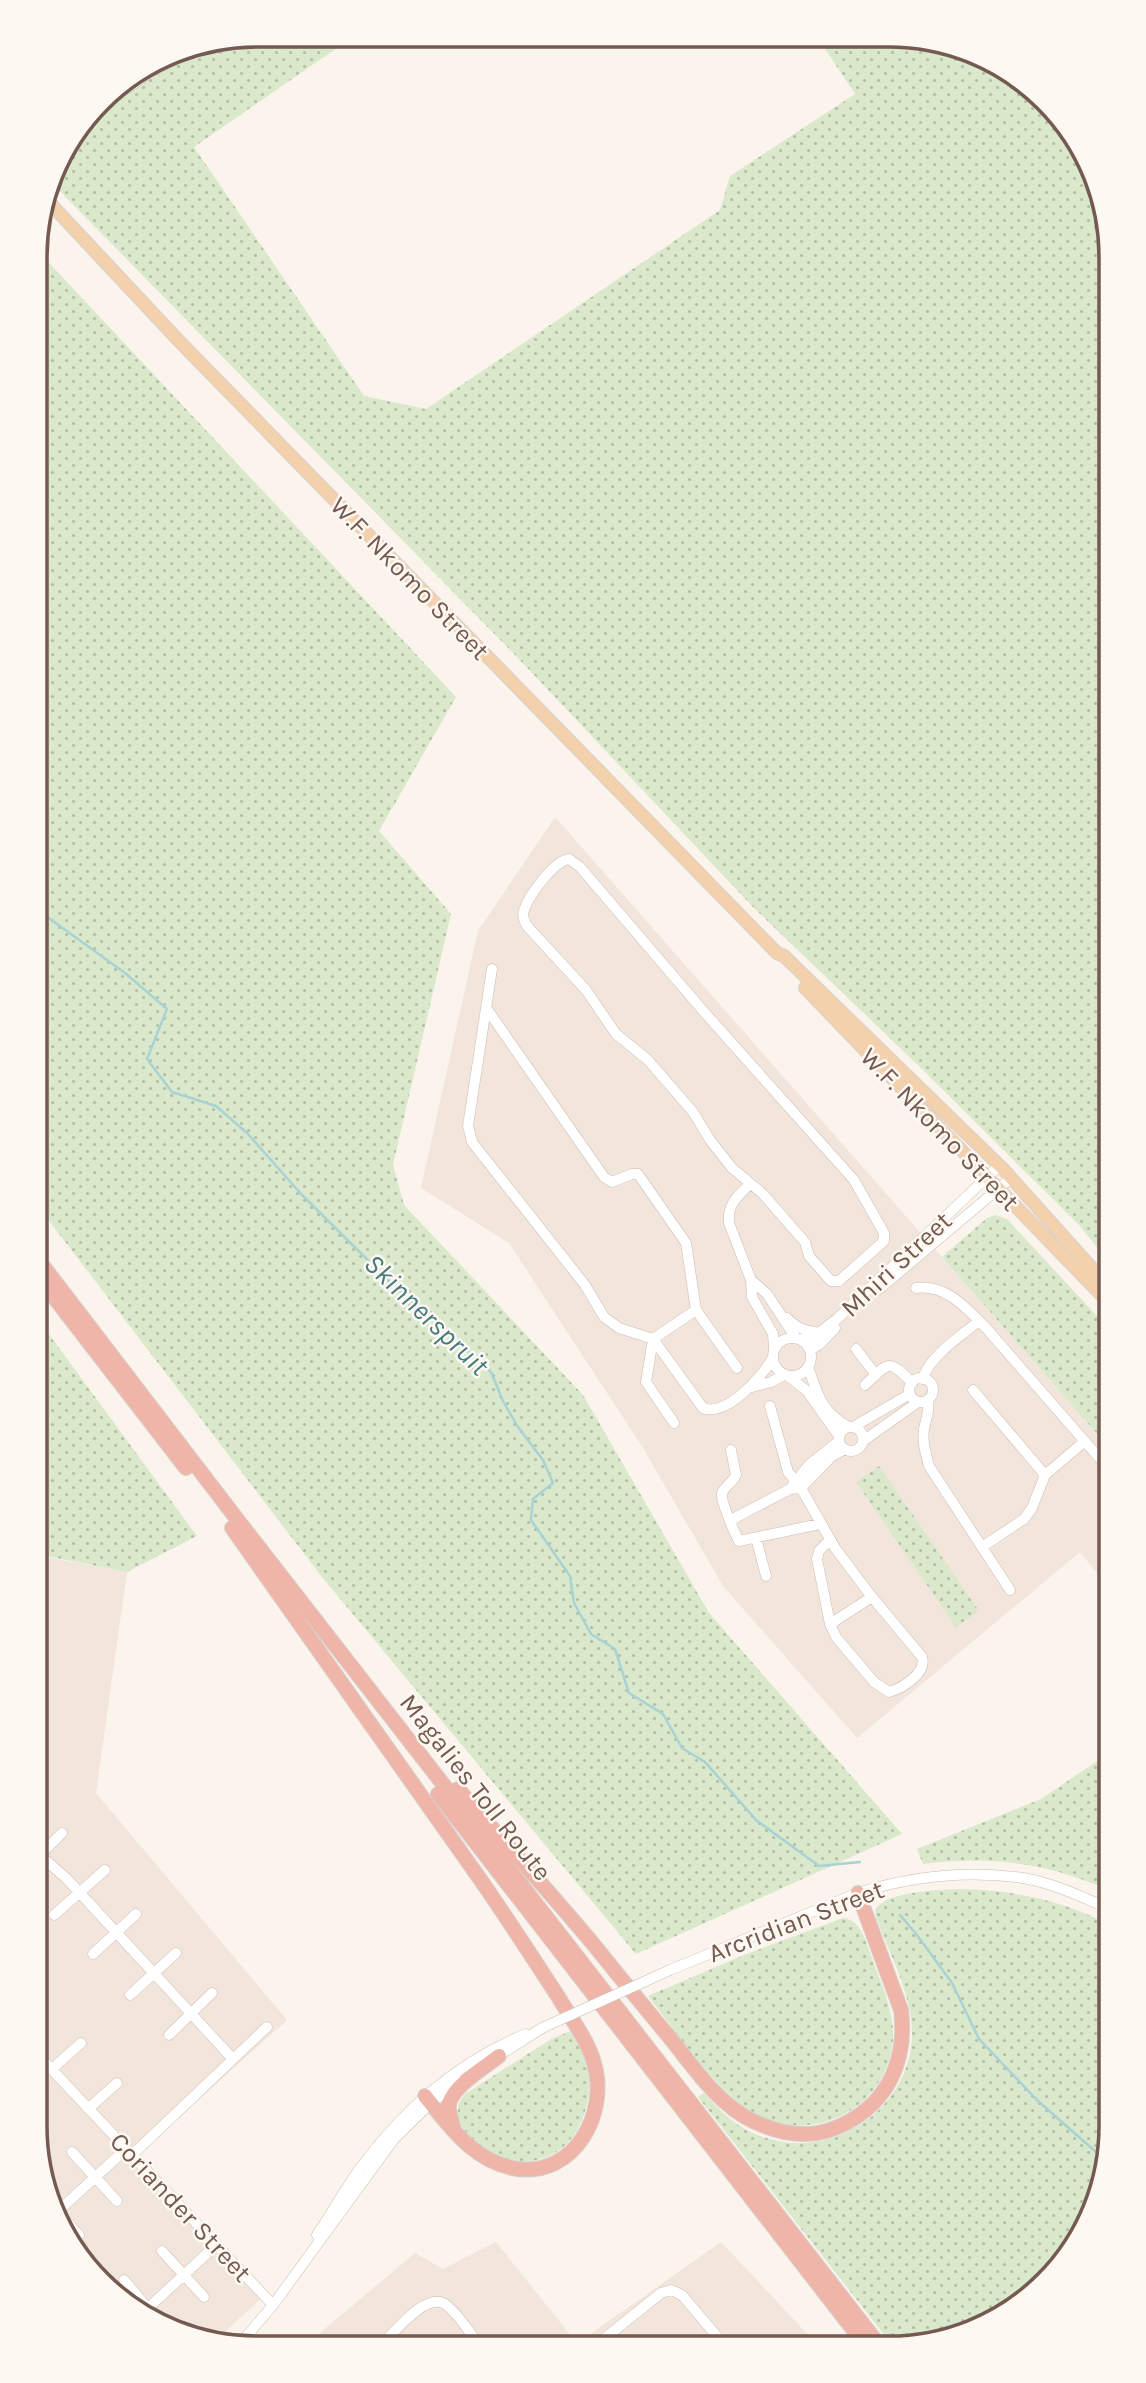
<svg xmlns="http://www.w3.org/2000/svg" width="1146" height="2383" font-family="Karla,sans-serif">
<defs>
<pattern id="grass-dots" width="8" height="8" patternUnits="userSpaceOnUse" patternTransform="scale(1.75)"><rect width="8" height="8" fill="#dae8cb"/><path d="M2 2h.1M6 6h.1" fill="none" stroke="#b5bfa7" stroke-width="1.8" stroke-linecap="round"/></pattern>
</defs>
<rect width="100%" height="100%" fill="#fbf4ec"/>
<path fill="#f2e5db" d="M 555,817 L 1108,1446 L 1108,1587 L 1080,1552 L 857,1738 L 723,1586 L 643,1448 L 509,1243 L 421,1188 L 478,931 Z
M 41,1556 L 127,1572 L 96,1793 L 287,2020 L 139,2153 L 267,2293 L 213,2343 L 111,2293 L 72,2249 L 43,2183 Z
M 496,2242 L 576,2342 L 308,2343 L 415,2253 L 443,2269 Z
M 721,2242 L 814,2341 L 579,2342 Z"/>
<path fill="url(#grass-dots)" d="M 258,35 L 354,36 L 194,147 L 364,396 L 426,409 L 720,210 L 730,176 L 855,94 L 818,38 L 931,39 L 1035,90 L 1081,146 L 1103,200 L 1107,1260 L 1080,1226 L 923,1070 L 753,907 L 518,658 L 51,182 L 58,159 L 111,90 L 173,52 Z
M 37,250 L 456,697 L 379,831 L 451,914 L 393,1165 L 404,1205 L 583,1395 L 709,1613 L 902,1834 L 636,1954 L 322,1577 L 40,1209 Z
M 995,1215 L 1007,1219 L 1107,1327 L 1108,1446 L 942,1257 L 987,1218 Z
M 40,1322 L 197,1536 L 127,1572 L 41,1555 Z
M 879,1466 L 979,1611 L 956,1627 L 856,1482 Z
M 1109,1753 L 1110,1891 C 1050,1863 989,1855 923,1864 L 917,1849 L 1041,1799 Z
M 960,1889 C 1012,1890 1063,1900 1110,1925 L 1110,2140 L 1094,2210 L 1056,2272 L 1012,2311 L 946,2340 L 889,2341 L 698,2097 L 704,2093 C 721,2112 738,2129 763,2137 C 833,2161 909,2110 912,2036 C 913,1996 890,1955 876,1918 L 875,1910 C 885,1891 940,1890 960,1889 Z
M 843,1918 C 862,1920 866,1943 872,1958 C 881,1984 895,2012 893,2040 C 887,2112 804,2150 746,2108 C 711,2084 675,2030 648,1996 L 744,1955 Z
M 571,2031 C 586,2055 594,2080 586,2108 C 572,2164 515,2178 473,2140 C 464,2132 456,2122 458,2108 C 458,2103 462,2099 465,2094 L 553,2038 Z"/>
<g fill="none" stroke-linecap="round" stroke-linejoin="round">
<path stroke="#a9d2d4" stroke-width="2.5" d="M 39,911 L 125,973 L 167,1009 L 147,1059 L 172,1092 L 216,1106 L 247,1133 L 302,1195 L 394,1286 L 491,1372 L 503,1401 L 518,1427 L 543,1460 L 553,1483 L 533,1499 L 531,1520 L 570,1576 L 574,1603 L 591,1634 L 615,1649 L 629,1693 L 663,1714 L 682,1748 L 705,1762 L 756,1820 L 819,1866 L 860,1862
M 900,1915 L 917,1935 L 952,1983 L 979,2039 L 1038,2101 L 1096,2152 L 1105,2162"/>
<g stroke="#cdbbb2" stroke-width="11">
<path id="minor" d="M 96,110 L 152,71 L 189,53 L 261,35
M 569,859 L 580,867 L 705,1013 L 854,1180 L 884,1233 L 884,1241 L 839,1281 L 831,1281 L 809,1256 L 805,1242 L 763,1194 L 732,1168 L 710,1140 L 693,1112 L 648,1060 L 616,1034 L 586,990 L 527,926 C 524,920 522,916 524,910 C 529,895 554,861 569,859 Z
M 492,969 L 468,1126 L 472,1142 L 585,1285 L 604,1317 L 619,1328 L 653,1339 L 703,1408 C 726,1417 762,1377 772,1359
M 487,1009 L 604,1177 L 612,1182 L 632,1174 L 638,1174 L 686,1243 L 696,1310 L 737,1368
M 750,1184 C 738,1196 727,1204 729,1223 L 751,1280 L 752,1297 L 773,1334 L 774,1348
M 751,1280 L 767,1294 L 796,1338
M 916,1288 C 947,1284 967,1309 987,1329 L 1108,1468
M 878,1290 L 1011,1178
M 787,1318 C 796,1328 806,1331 820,1333
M773 1357a19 19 0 1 1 38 0a19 19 0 1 1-38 0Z
M 799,1339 L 812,1338 L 837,1319 L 999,1166
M 856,1349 L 876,1375
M 810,1350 L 820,1344 L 835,1328
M 808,1367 C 818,1395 822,1413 849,1427
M 788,1376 L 807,1391 L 839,1436
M909 1390a12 12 0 1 1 24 0a12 12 0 1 1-24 0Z
M 923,1379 C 928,1357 961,1336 979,1321
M 865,1385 C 888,1363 888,1357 912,1383
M 752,1387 L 771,1382 L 784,1375
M 973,1390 L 1045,1475
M 928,1400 C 930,1412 926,1418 924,1429 C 922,1442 926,1454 929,1466 L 1010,1590
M 770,1406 L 788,1472 L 801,1488 L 835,1548 L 872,1597 L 922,1657 C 927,1673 903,1688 889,1692 L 874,1682 L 836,1637 L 830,1624 L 817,1559 L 819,1551 L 830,1540
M 674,1423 L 646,1382 L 653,1339 L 696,1310
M 853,1427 L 910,1394
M839 1439a12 12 0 1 1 24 0a12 12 0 1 1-24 0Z
M 863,1441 L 918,1402
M 731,1450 L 736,1475 C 733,1482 725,1486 722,1493 C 720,1500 735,1534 739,1541 L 820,1524
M 792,1486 L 809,1465 L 839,1441
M 731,1520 L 790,1489 L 801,1488 L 831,1457 L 845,1449
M 756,1538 L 766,1576
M 982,1547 L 1024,1519 L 1032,1508 L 1045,1475 L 1085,1441
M 830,1624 L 872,1597
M 42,1853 L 62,1833
M 42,1857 L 67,1879 L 232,2058
M 54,1915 L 105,1870
M 93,1954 L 136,1914
M 670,1970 L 858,1893 C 912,1876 967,1870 1023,1878 C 1053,1883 1082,1897 1110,1909
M 130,1995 L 176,1953
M 169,2035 L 212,1993
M 495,2058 L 542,2028
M 42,2059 L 273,2305
M 52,2069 L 81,2043
M 88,2109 L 117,2083
M 72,2152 L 117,2201
M 132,2155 L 267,2027
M 53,2207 L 79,2235
M 56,2213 L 126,2149
M 317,2235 C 332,2213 345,2189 361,2167 C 404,2109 459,2061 526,2034
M 162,2251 L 204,2297
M 124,2280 L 152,2313
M 146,2310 L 215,2246
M 600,2342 L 661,2293 L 671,2290 L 682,2295 L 721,2341
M 383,2343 C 396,2331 426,2292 445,2304 C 458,2313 468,2331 478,2343
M 240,2344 L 273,2305 L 394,2139 L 431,2103 L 459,2081"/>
</g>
<g stroke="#d8d1ce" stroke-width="14">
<path id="major" d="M 46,199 L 178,340 L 777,953 L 784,956 L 1004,1170 L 1107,1285
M 805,988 L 1107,1301"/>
</g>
<g stroke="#d8d1ce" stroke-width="16">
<path id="highway" d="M 40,1262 L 240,1523 L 876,2341
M 40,1279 L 186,1468
M 232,1528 C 314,1645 397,1762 480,1879 C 507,1918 533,1958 559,1998 C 571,2019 588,2040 594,2063 C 609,2113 575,2176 518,2169 C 475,2163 450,2127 425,2096
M 458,1789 C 503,1841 550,1892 594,1945 C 619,1976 645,2008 671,2039 C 694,2068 719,2105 753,2121 C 792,2140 827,2139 862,2113 C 895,2088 906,2050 901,2010 L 858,1893
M 438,1794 L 862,2341
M 453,2126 C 451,2119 448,2111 449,2104 C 453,2086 485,2067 499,2056"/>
</g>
<use href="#minor" stroke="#fff" stroke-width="10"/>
<use href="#major" stroke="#f2d1ac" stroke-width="12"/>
<use href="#highway" stroke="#efb5a9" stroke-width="14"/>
<g stroke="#cdbbb2" stroke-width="11" stroke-linecap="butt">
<path id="minor-bridge" d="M 542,2028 L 670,1970"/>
</g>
<use href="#minor-bridge" stroke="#fff" stroke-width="10"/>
</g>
<g text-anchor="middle" stroke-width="5" stroke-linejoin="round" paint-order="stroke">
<g font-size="26" fill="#745a51" stroke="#fef8f2">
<text transform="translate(410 578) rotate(46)" y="9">W.F. Nkomo Street</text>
<text transform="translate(940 1129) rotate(46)" y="9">W.F. Nkomo Street</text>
<text transform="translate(896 1264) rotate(-43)" y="9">Mhiri Street</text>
<text transform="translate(476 1787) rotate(52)" y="9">Magalies Toll Route</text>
<text transform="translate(796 1921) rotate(-21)" y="9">Arcridian Street</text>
<text transform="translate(181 2207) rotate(47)" y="9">Coriander Street</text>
</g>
<g font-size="28" font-style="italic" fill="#487b7f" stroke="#fef8f2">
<text transform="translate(427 1314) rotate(44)" y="10">Skinnerspruit</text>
</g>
</g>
<path d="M0 0H1146V2383H0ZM257 47H889A210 210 0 0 1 1099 257V2126A210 210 0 0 1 889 2336H257A210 210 0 0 1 47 2126V257A210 210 0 0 1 257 47Z" fill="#fef8f2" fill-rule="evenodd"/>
<path fill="none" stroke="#745a51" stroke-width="3.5" d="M257 47H889A210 210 0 0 1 1099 257V2126A210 210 0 0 1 889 2336H257A210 210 0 0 1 47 2126V257A210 210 0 0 1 257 47Z"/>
</svg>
